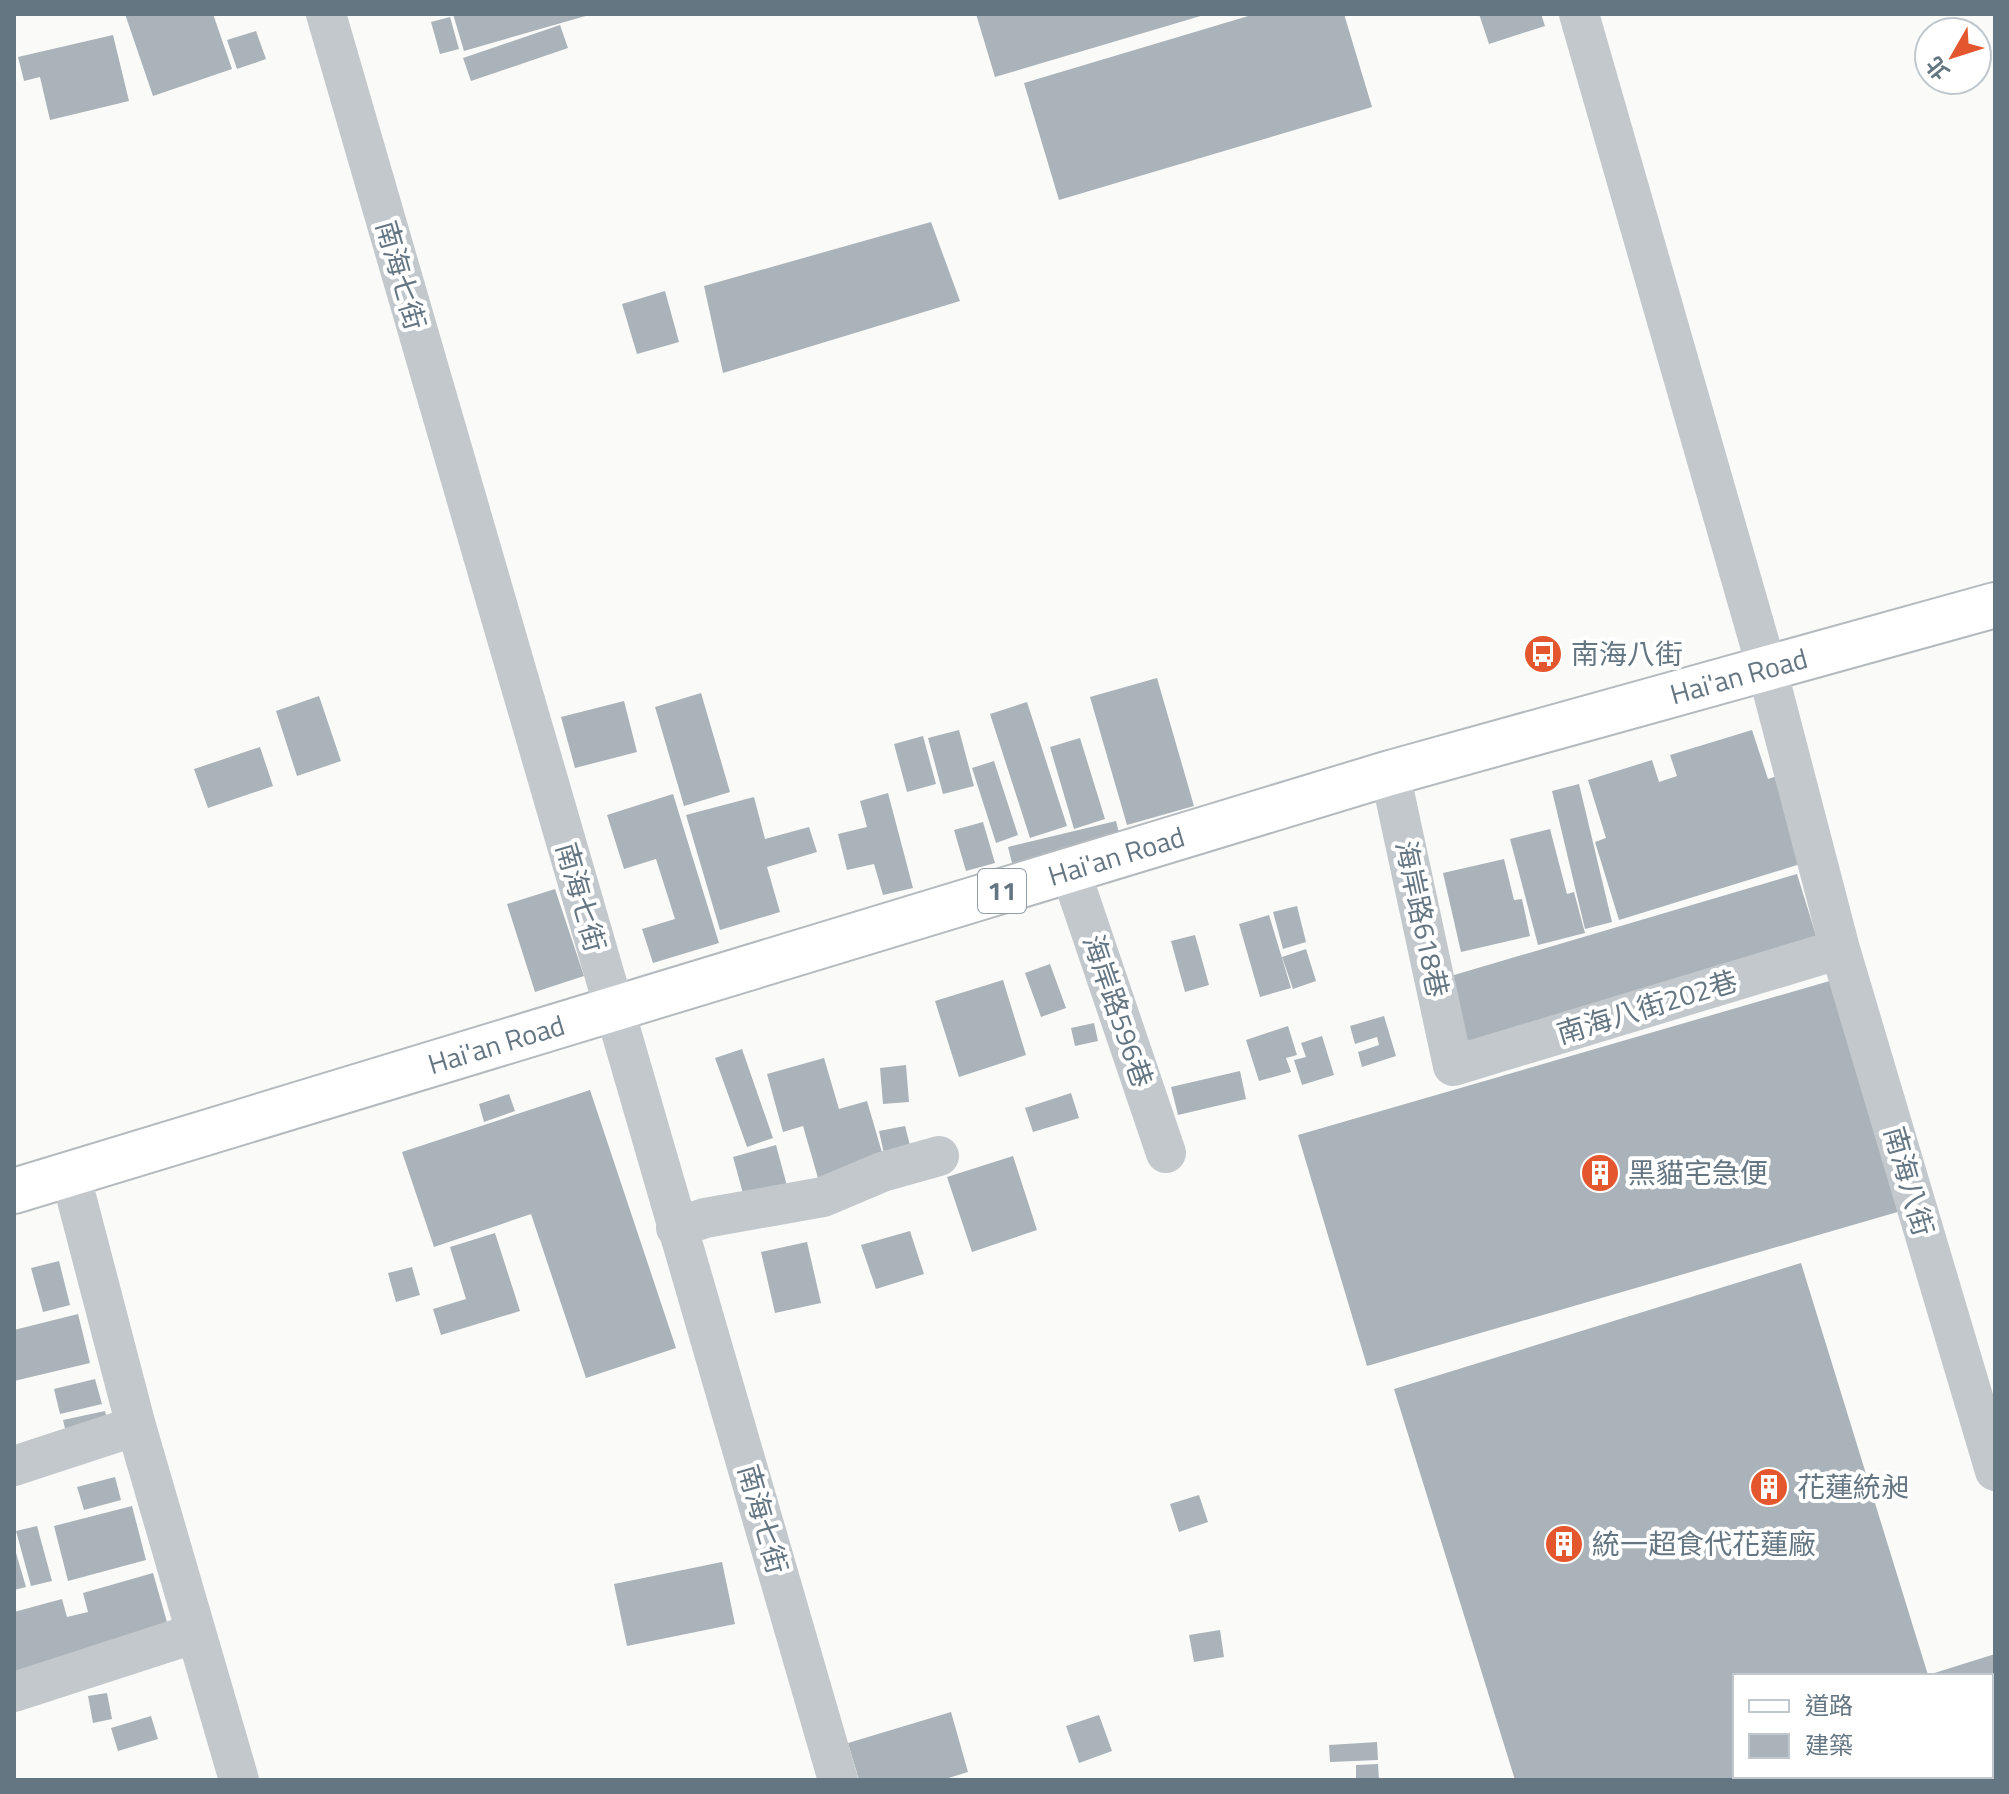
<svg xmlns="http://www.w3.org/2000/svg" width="2009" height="1794" font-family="'Titillium Web','Noto Sans TC',sans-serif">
<rect width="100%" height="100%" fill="#fafaf8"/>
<path fill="#aab3b9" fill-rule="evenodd" d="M 125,14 L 213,14 L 232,69 L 153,96 Z
M 453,14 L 589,14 L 589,15 L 464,51 Z
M 976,14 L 1203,14 L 1204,15 L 995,77 Z
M 1255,14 L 1344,14 L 1372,107 L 1059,200 L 1024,83 Z
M 1479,14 L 1541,14 L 1545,26 L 1489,44 Z
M 450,17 L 459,49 L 440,54 L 431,22 Z
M 560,25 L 568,48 L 471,81 L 463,58 Z
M 256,31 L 266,59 L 237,69 L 227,40 Z
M 113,35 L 129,101 L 50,120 L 40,77 L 24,81 L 18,57 Z
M 931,222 L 960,301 L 723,373 L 704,286 Z
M 665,291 L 679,342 L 637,354 L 622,304 Z
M 1157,678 L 1194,806 L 1127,825 L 1090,697 Z
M 701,693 L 730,792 L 684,806 L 655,707 Z
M 319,696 L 341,761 L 297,776 L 276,711 Z
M 624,701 L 637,752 L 575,768 L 561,717 Z
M 1027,702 L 1067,826 L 1030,838 L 990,714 Z
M 959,730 L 974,786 L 943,794 L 928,738 Z
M 1752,730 L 1768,779 L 1783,774 L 1810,861 L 1619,920 L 1595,842 L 1606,838 L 1588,780 L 1652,760 L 1659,782 L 1677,776 L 1670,755 Z
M 923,736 L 936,784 L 907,792 L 894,744 Z
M 1080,738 L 1105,819 L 1074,829 L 1050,747 Z
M 260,747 L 273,786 L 208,808 L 194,769 Z
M 994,761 L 1018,835 L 996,843 L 972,768 Z
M 1579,784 L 1612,922 L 1585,929 L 1552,791 Z
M 888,793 L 913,888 L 883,895 L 874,864 L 847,870 L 838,834 L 867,827 L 860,801 Z
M 673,794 L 719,943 L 653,963 L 642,929 L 675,919 L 656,859 L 624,869 L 607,815 Z
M 754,797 L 765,839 L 809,827 L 817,852 L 767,867 L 780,912 L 720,930 L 686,815 Z
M 1116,821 L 1121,841 L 1013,867 L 1008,847 Z
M 983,822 L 995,863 L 966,871 L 954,830 Z
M 1550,829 L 1567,894 L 1574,892 L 1585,933 L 1538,945 L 1510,839 Z
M 1504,859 L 1514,900 L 1522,899 L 1530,936 L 1461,952 L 1443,873 Z
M 1797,874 L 1819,945 L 1466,1049 L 1444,978 Z
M 555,889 L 584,976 L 535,992 L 507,904 Z
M 1297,906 L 1306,942 L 1283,949 L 1273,912 Z
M 1269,915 L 1291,988 L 1260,997 L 1239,924 Z
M 1195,935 L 1209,985 L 1185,992 L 1171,941 Z
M 1306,949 L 1316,981 L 1293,989 L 1282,957 Z
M 1050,964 L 1066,1008 L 1041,1017 L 1025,973 Z
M 1003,980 L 1026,1055 L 959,1077 L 935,1001 Z
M 1833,980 L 1901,1211 L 1367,1366 L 1298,1135 Z
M 1384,1016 L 1396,1056 L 1362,1067 L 1358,1052 L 1379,1045 L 1377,1037 L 1355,1044 L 1350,1026 Z
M 1094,1023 L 1098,1041 L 1075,1046 L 1071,1028 Z
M 1288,1026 L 1297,1055 L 1286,1058 L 1291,1072 L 1259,1081 L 1246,1040 Z
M 1322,1036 L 1334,1075 L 1302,1085 L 1294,1060 L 1306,1057 L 1301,1043 Z
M 742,1049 L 773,1138 L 747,1147 L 715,1058 Z
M 824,1058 L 839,1109 L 867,1101 L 886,1166 L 820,1185 L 803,1126 L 783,1132 L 767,1074 Z
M 906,1065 L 909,1102 L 883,1104 L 880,1068 Z
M 1240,1071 L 1246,1099 L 1178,1115 L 1171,1087 Z
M 590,1090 L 676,1348 L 586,1378 L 531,1214 L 434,1247 L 402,1152 Z
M 1071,1093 L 1079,1118 L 1033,1132 L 1025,1108 Z
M 509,1094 L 515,1111 L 484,1122 L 479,1104 Z
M 905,1126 L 913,1157 L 886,1163 L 879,1131 Z
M 776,1145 L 790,1197 L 747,1208 L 733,1157 Z
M 1013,1156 L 1037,1230 L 972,1252 L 947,1177 Z
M 910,1231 L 924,1274 L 876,1289 L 861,1245 Z
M 495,1233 L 520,1311 L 441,1335 L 433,1309 L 466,1299 L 450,1247 Z
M 807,1242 L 821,1303 L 775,1313 L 761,1252 Z
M 59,1261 L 70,1305 L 43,1312 L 31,1268 Z
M 1801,1263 L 1928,1675 L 1995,1654 L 1995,1780 L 1515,1780 L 1394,1389 ZM 1735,1676 L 1991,1676 L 1991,1776 L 1735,1776 Z
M 412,1267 L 420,1295 L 396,1302 L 388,1273 Z
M 78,1314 L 90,1363 L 14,1381 L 14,1330 Z
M 95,1379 L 102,1404 L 60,1414 L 54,1389 Z
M 105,1411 L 110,1432 L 68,1441 L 63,1420 Z
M 115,1477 L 121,1500 L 84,1510 L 77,1487 Z
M 1199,1495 L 1208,1522 L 1179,1532 L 1170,1504 Z
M 132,1506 L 146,1560 L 68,1581 L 54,1526 Z
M 37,1526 L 52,1581 L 31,1586 L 16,1531 Z
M 14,1546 L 26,1587 L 14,1590 Z
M 722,1562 L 735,1624 L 627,1646 L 614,1584 Z
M 153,1573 L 171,1636 L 14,1679 L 14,1612 L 62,1599 L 67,1617 L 88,1612 L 83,1593 Z
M 1220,1630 L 1224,1657 L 1194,1662 L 1189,1635 Z
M 107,1693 L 112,1719 L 93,1723 L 88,1696 Z
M 951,1712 L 968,1772 L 942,1780 L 859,1780 L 848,1743 Z
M 1099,1715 L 1112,1751 L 1079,1763 L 1066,1726 Z
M 151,1716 L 158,1739 L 118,1751 L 111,1728 Z
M 1377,1742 L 1378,1760 L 1330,1762 L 1329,1745 Z
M 1378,1764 L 1379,1780 L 1356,1780 L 1356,1765 Z"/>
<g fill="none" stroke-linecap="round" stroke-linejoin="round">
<g stroke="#b5babe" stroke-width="48">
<g id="major">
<path id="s1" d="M 14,1191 L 1390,773 L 1995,605"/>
</g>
</g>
<path stroke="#c3c8cc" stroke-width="40" d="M 326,14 L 838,1780
M 1579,14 L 1767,669 L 1840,949 L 1995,1471
M 1390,773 L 1453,1066 L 1840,949
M 1070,870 L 1166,1153
M 71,1177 L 136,1426 L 239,1780
M 676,1228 L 705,1218 L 823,1197 L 882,1172 L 939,1156
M 14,1466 L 136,1426
M 14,1692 L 196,1633"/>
<use href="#major" stroke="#fff" stroke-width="44"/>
</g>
<defs>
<g id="bus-disc" transform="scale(2)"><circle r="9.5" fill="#e4572e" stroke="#fff"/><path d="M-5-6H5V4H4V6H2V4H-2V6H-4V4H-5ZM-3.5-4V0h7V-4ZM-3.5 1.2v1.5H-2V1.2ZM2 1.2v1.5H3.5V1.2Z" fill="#fff"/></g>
<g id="building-disc" transform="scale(2)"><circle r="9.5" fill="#e4572e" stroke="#fff"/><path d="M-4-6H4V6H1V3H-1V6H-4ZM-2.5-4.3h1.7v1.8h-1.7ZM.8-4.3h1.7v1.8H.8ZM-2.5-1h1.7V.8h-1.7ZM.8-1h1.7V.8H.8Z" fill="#fff"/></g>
</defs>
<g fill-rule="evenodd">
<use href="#bus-disc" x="1543" y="654"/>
<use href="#building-disc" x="1600" y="1173"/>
<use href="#building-disc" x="1769" y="1487"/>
<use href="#building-disc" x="1564" y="1544"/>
</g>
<g text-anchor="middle" stroke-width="8" stroke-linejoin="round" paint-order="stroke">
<rect fill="#fff" stroke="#939fa8" stroke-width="2" x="978" y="869" width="48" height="44" rx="6"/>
<g font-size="26" font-weight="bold" fill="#657683">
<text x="1002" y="900">11</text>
</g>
<g font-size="28" fill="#657683" stroke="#fff">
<text transform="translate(401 275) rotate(74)" y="10">南海七街</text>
<text dy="10" stroke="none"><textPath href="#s1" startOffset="1800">Hai'an Road</textPath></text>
<text dy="10" stroke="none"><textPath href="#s1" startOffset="1152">Hai'an Road</textPath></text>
<text transform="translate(581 897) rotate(74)" y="10">南海七街</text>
<text transform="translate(1422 919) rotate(78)" y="10">海岸路618巷</text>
<text transform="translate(1647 1007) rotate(-17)" y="10">南海八街202巷</text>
<text transform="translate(1118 1011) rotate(71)" y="10">海岸路596巷</text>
<text dy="10" stroke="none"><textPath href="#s1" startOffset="504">Hai'an Road</textPath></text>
<text transform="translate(1909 1181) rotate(74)" y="10">南海八街</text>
<text transform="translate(763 1519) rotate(74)" y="10">南海七街</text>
</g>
<g font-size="28" fill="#657683" stroke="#fff" text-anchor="start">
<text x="1571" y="664">南海八街</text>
<text x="1628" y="1183">黑貓宅急便</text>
<text x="1797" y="1497">花蓮統昶</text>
<text x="1592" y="1554">統一超食代花蓮廠</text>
</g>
</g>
<rect width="2009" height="1794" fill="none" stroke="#657683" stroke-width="32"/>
<rect x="1733" y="1674" width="260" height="104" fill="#ffffff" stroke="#c1c8cd" stroke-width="2"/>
<rect x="1749" y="1700" width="40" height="12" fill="#ffffff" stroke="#c1c8cd" stroke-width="2"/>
<text x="1805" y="1714" font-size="24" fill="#657683">道路</text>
<rect x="1749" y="1734" width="40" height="24" fill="#aab3b9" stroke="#c1c8cd" stroke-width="2"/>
<text x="1805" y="1754" font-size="24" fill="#657683">建築</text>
<g transform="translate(1953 56) rotate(231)"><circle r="38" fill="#ffffff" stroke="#c1c8cd" stroke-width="2"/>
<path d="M0-6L14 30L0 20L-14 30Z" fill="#e4572e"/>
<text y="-12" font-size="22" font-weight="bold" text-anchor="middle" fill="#657683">北</text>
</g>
</svg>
